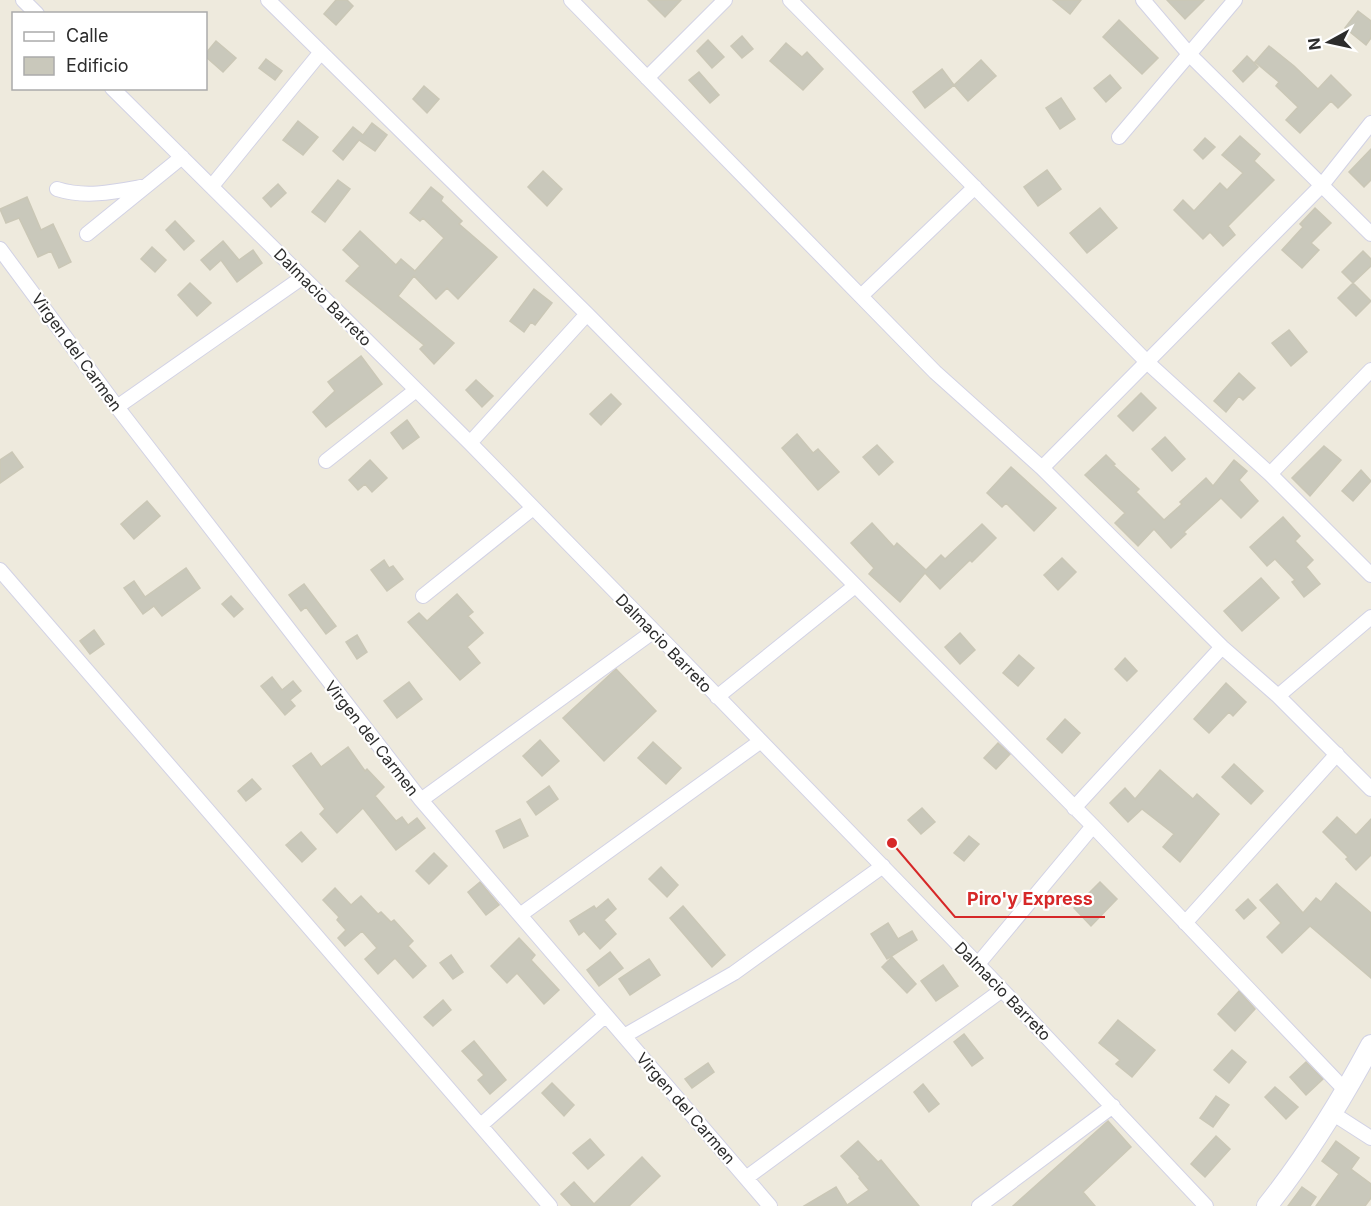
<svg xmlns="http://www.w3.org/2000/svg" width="1371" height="1206" font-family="Inter,sans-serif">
<rect width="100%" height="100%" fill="#eeeadd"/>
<path fill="#c9c8bb" stroke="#cac7b6" stroke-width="1.5" d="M 336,0 L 347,0 L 353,6 L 336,25 L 324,14 Z
M 648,0 L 681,0 L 665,17 Z
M 1053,0 L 1081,0 L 1070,14 Z
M 1167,0 L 1204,0 L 1185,19 Z
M 1358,11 L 1371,21 L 1371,38 L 1366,45 L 1345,28 Z
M 1119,20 L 1158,58 L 1142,74 L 1103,37 Z
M 742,36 L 753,49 L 742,58 L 731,46 Z
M 708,40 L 724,57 L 712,68 L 697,51 Z
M 216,41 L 236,58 L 223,72 L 206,57 L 206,53 Z
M 786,43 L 802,57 L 807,52 L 823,69 L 803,90 L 770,61 Z
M 1269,46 L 1294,66 L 1318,89 L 1331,75 L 1351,95 L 1338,108 L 1331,101 L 1300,133 L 1286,120 L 1298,107 L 1276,86 L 1279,82 L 1255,62 Z
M 1247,56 L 1258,67 L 1243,82 L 1233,71 Z
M 266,59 L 282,71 L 275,80 L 259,68 Z
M 981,60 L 996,76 L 968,101 L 954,85 Z
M 942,69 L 954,85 L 925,108 L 913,92 Z
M 699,72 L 719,95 L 710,103 L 689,80 Z
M 1110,75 L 1121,88 L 1106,102 L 1094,88 Z
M 424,86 L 439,99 L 427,113 L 413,99 Z
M 1061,98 L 1075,119 L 1060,129 L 1046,108 Z
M 298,121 L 318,137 L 303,155 L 283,140 Z
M 372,123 L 387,135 L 375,151 L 359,140 L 343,160 L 333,151 L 353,127 L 363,135 Z
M 1240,136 L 1260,154 L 1254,161 L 1274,180 L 1228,226 L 1235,235 L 1223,246 L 1210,232 L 1203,239 L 1174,210 L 1183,200 L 1194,211 L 1220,183 L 1227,190 L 1243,173 L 1222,155 Z
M 1205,138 L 1215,147 L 1203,159 L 1194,150 Z
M 1371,149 L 1371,180 L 1364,187 L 1349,172 Z
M 1047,170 L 1061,189 L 1038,206 L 1024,187 Z
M 543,171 L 562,189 L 547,206 L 528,187 Z
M 338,180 L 350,189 L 325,222 L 312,212 Z
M 278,184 L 286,193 L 271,207 L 263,198 Z
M 431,187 L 443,197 L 441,201 L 462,221 L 459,224 L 497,257 L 458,299 L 447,288 L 436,299 L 414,276 L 398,296 L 454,343 L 434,364 L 420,349 L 424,345 L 346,281 L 360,266 L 343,250 L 360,231 L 396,265 L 401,259 L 415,271 L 444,238 L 423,218 L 420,221 L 410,213 Z
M 27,197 L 41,230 L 53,224 L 71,262 L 59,268 L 51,251 L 38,257 L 19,218 L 6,223 L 0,209 Z
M 1100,208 L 1117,228 L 1087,253 L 1070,233 Z
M 1315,208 L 1331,223 L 1311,243 L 1319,250 L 1302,268 L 1282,250 L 1303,227 L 1300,224 Z
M 175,221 L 194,241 L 184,250 L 166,230 Z
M 223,241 L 239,260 L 253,250 L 262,263 L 237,282 L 221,260 L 210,270 L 201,260 Z
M 152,247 L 166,260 L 155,272 L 141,259 Z
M 1363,251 L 1371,259 L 1371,266 L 1353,283 L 1342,272 Z
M 190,283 L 211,303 L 197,316 L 178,295 Z
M 1353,283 L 1371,301 L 1356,316 L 1338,298 Z
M 534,289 L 552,303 L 535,325 L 531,322 L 524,332 L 510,321 Z
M 1289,330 L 1307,352 L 1291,366 L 1272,343 Z
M 361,356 L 382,384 L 326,427 L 313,412 L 335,391 L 328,382 Z
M 1239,373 L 1255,388 L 1243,400 L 1239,396 L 1226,412 L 1214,401 Z
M 476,380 L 493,396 L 482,407 L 466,390 Z
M 1141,393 L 1156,408 L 1133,431 L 1118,416 Z
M 611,394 L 621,404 L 601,425 L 590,414 Z
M 407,420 L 419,437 L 403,449 L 391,433 Z
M 797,434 L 813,453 L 818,449 L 839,472 L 818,490 L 782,448 Z
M 1165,437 L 1185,459 L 1172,471 L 1152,449 Z
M 877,445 L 893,462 L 879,475 L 863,457 Z
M 1324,446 L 1341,460 L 1310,496 L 1292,478 Z
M 12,452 L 23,467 L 0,483 L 0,460 Z
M 1106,455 L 1115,464 L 1113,465 L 1139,489 L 1136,492 L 1164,520 L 1182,504 L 1180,502 L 1206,478 L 1213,486 L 1234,460 L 1247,471 L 1239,480 L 1258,501 L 1241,518 L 1221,498 L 1184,532 L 1186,534 L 1171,548 L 1154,529 L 1138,546 L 1115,523 L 1125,513 L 1085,475 Z
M 370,460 L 387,478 L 372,492 L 365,484 L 358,490 L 349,480 Z
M 1011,467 L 1056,508 L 1034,531 L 1006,503 L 1002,507 L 987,493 Z
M 1361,470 L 1371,481 L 1353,501 L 1342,491 Z
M 147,501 L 160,516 L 134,539 L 121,524 Z
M 1283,517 L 1300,536 L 1295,541 L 1313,560 L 1306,567 L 1320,584 L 1304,597 L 1292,582 L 1295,580 L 1275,559 L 1267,566 L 1250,547 Z
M 872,523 L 894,547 L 897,543 L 926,570 L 941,555 L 945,559 L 982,524 L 996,538 L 972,562 L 970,560 L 940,589 L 925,573 L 900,602 L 869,574 L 874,568 L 851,543 Z
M 1062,558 L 1076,572 L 1058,590 L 1044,575 Z
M 384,560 L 389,568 L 393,566 L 403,579 L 387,591 L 371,570 Z
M 186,568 L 200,588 L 162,616 L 154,606 L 143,614 L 124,588 L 134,581 L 145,597 Z
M 1261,578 L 1279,598 L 1242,631 L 1224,611 Z
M 304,584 L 336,626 L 326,634 L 306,607 L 301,611 L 289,595 Z
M 457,594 L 473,612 L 468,616 L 483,633 L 467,647 L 480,663 L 460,680 L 408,622 L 419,613 L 427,621 Z
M 231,596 L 243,609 L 234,617 L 222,604 Z
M 94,630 L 104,644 L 90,654 L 80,641 Z
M 960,633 L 975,650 L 960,664 L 945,647 Z
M 357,635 L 367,652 L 357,659 L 346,642 Z
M 1019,655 L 1034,668 L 1018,686 L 1003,673 Z
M 1125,658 L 1137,671 L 1127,681 L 1115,669 Z
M 616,669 L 656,711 L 604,761 L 563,718 Z
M 272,677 L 282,690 L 293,681 L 301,691 L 290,700 L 295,706 L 285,715 L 261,686 Z
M 409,682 L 422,699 L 397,718 L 384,701 Z
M 1226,683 L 1246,702 L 1233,716 L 1229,712 L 1209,733 L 1194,719 Z
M 1065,719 L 1080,733 L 1062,753 L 1047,739 Z
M 540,740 L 559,761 L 542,776 L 523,756 Z
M 653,742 L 681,768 L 666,784 L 638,758 Z
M 998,743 L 1010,754 L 996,769 L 984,758 Z
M 348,747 L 365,771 L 367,769 L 384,787 L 375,796 L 396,821 L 402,817 L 408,825 L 417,818 L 425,828 L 396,850 L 363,808 L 337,833 L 320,814 L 325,809 L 293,766 L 311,753 L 321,767 Z
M 1234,764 L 1263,791 L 1251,804 L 1222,777 Z
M 1160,770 L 1193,799 L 1197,794 L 1219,814 L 1180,862 L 1163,847 L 1174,834 L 1142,809 L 1128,822 L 1110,803 L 1125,788 L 1135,799 Z
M 252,779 L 261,789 L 246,801 L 238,791 Z
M 549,786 L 558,799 L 536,815 L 527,802 Z
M 922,808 L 935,822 L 921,834 L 908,820 Z
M 1337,817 L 1356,835 L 1371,819 L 1371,855 L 1356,870 L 1346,859 L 1348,857 L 1323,832 Z
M 520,819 L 528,836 L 504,848 L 496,831 Z
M 301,832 L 316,849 L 302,862 L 286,845 Z
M 969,836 L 979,844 L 964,861 L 954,853 Z
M 434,853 L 447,866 L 429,884 L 416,871 Z
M 661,867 L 678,885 L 667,897 L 649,879 Z
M 480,882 L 499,905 L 486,915 L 468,892 Z
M 1100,882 L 1117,899 L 1091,926 L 1074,908 Z
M 1336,883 L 1371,913 L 1371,978 L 1310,926 L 1282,953 L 1267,937 L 1281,923 L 1260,900 L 1277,884 L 1303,913 L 1316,898 L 1321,902 Z
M 335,888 L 351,905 L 361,896 L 378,914 L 381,912 L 391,922 L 394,920 L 413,941 L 408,946 L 426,966 L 413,978 L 395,958 L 378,974 L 365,959 L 377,948 L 362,931 L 345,946 L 338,938 L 346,930 L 337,920 L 339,917 L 323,900 Z
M 608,899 L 616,909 L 604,920 L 616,934 L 600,949 L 584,931 L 579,935 L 570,921 L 594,906 L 596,909 Z
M 1248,899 L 1256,908 L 1244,919 L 1236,910 Z
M 683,906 L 725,955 L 712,967 L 670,918 Z
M 888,923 L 898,939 L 912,931 L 917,940 L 887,959 L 871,934 Z
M 519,938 L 535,955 L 531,960 L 559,990 L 544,1004 L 517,973 L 507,983 L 491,966 Z
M 610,952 L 623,968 L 599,986 L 587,970 Z
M 451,955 L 463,972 L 453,979 L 440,963 Z
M 892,957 L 916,984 L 907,993 L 882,967 Z
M 649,959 L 660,975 L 630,995 L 619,979 Z
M 943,965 L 958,986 L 936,1001 L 921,981 Z
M 1239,991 L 1255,1009 L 1235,1031 L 1218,1014 Z
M 443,1000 L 451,1010 L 433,1026 L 424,1017 Z
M 1118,1020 L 1155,1050 L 1132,1077 L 1116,1064 L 1120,1060 L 1099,1043 Z
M 964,1034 L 983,1058 L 972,1066 L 954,1042 Z
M 474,1041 L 506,1080 L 490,1094 L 478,1080 L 484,1075 L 462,1051 Z
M 1232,1050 L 1246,1062 L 1229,1083 L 1214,1070 Z
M 1306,1062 L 1323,1079 L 1306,1095 L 1290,1077 Z
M 708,1063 L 714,1072 L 692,1088 L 685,1079 Z
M 552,1083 L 574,1105 L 564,1116 L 542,1093 Z
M 923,1084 L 939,1104 L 929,1112 L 914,1092 Z
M 1275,1087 L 1298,1107 L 1286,1119 L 1265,1097 Z
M 1216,1096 L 1229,1105 L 1213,1127 L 1200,1118 Z
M 1108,1121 L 1131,1147 L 1083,1192 L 1095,1206 L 1013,1206 Z
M 1216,1136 L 1230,1149 L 1205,1177 L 1191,1164 Z
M 590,1139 L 604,1155 L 588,1169 L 573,1153 Z
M 858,1141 L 878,1162 L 881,1160 L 919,1206 L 804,1206 L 836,1187 L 847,1205 L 869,1190 L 859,1178 L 860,1177 L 841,1156 Z
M 1336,1141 L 1359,1158 L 1351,1169 L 1371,1184 L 1371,1198 L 1365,1206 L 1316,1206 L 1339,1174 L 1322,1161 Z
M 642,1157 L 660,1176 L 629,1206 L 572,1206 L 561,1194 L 574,1182 L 594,1204 Z
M 1302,1187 L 1316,1197 L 1310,1206 L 1288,1206 Z"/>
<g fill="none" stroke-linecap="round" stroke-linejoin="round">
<g stroke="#d2d2e5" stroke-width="16">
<path id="minor" d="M 23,0 L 37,14
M 268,0 L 587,314 L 1093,826 L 1346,1091
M 571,0 L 935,372 L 1042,468 L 1222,647 L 1278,696 L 1371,789
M 790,0 L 1148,363 L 1270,474 L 1371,575
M 1143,0 L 1189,54 L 1371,234
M 647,78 L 725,0
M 112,88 L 470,443 L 654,631 L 990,977 L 1206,1206
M 1119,137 L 1235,0
M 212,186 L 321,52
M 57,189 C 85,198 114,192 141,187
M 87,234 L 182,157
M 0,249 L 117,407 L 421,800 L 770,1206
M 861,296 L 975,187
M 117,407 L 303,277
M 470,443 L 587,314
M 326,461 L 416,390
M 1042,468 L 1322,185 L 1371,123
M 1270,474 L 1371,370
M 0,570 L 550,1206
M 423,596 L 533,508
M 1278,696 L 1371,617
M 717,697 L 855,586
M 421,800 L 654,631
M 1074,808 L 1222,647
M 520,915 L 761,741
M 1185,923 L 1337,754
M 978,964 L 1093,826
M 624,1036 L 734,973 L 883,866
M 1332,1113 L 1371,1138
M 481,1125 L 606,1015
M 746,1178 L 1002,990
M 979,1206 L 1113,1106"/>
</g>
<g stroke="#d2d2e5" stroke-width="22">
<path id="secondary" d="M 1267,1206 C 1307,1156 1341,1101 1371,1045"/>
</g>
<use href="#minor" stroke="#fff" stroke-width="14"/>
<use href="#secondary" stroke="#fff" stroke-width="20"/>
</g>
<g text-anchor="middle" stroke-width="4.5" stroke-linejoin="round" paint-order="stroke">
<g font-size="16" fill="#2c2c2c" stroke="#fff">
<text transform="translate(323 297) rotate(45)" y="6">Dalmacio Barreto</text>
<text transform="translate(77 352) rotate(54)" y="6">Virgen del Carmen</text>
<text transform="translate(664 643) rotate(46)" y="6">Dalmacio Barreto</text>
<text transform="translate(372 738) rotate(52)" y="6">Virgen del Carmen</text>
<text transform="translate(1003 991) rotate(46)" y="6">Dalmacio Barreto</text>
<text transform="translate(686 1108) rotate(49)" y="6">Virgen del Carmen</text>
</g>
</g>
<path fill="none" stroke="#d62828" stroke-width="2" d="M892 843L955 917H1105"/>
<circle fill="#d62828" stroke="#fff" stroke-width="2" cx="892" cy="843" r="6"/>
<g font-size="18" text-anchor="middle" font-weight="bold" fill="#d62828" stroke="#fff" stroke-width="4.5" stroke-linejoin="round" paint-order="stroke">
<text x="1030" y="905">Piro'y Express</text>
</g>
<rect x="12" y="12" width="195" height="78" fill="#ffffff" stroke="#ababab" stroke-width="1.5"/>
<rect x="24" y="32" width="30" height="9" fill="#ffffff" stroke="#ababab" stroke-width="1.5"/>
<text x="66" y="42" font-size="18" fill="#2c2c2c">Calle</text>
<rect x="24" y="57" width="30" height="18" fill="#c9c8bb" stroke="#ababab" stroke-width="1.5"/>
<text x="66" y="72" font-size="18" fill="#2c2c2c">Edificio</text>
<g transform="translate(1329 42) rotate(262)" stroke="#ffffff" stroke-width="4.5" paint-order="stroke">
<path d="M0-4.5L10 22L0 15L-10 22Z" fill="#2c2c2c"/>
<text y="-9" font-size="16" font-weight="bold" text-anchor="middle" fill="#2c2c2c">N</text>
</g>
</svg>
